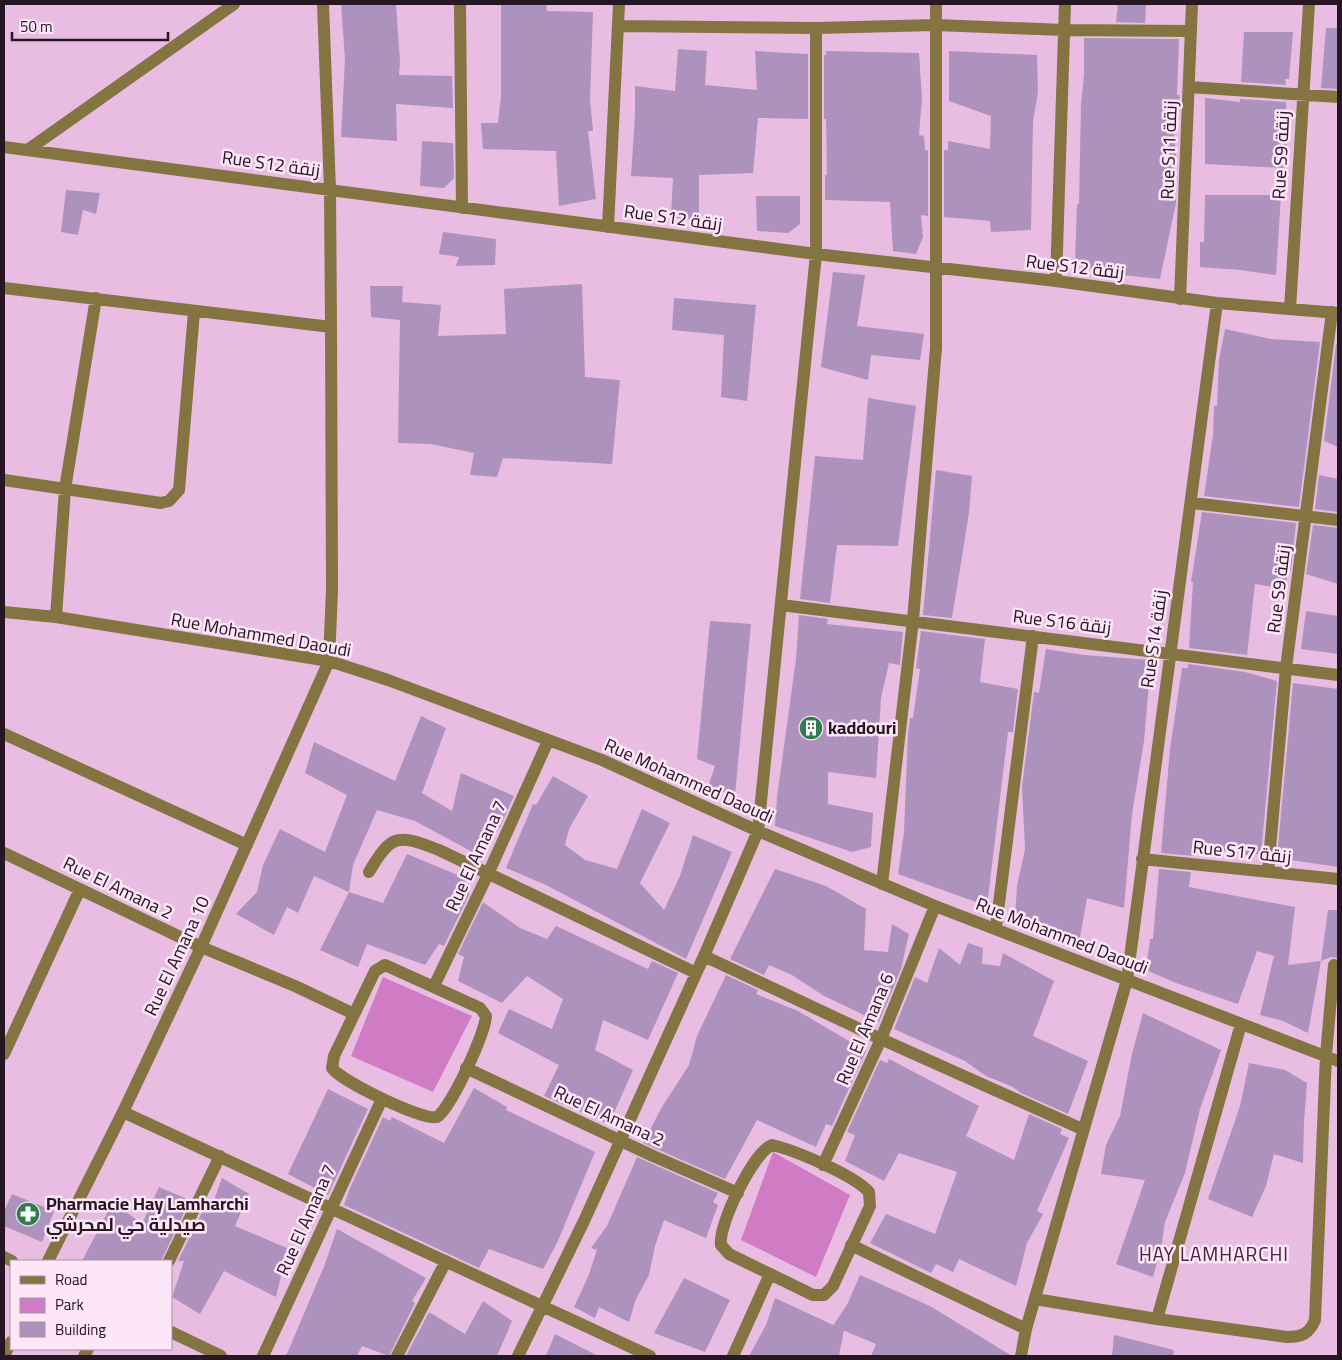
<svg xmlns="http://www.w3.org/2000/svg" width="1342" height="1360" font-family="Georgia,Cairo,serif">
<rect width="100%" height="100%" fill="#e9bde1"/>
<path fill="#d07cc4" d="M 383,977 L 472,1016 L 433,1092 L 351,1056 Z
M 773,1152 L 850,1195 L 816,1277 L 741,1240 Z"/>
<path fill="#ad92bd" d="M 341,4 L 396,4 L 400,62 L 399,75 L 452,76 L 453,108 L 396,104 L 397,141 L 341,137 L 345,59 Z
M 501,4 L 546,4 L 547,11 L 593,12 L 590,100 L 593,131 L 588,131 L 596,199 L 559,206 L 556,151 L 483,149 L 481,123 L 498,123 L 501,96 Z
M 1118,4 L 1146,4 L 1145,23 L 1116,22 Z
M 1326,28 L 1338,28 L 1338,89 L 1321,88 Z
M 1244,32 L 1293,32 L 1289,79 L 1285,79 L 1286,85 L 1241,82 Z
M 1084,38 L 1179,39 L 1177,95 L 1180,95 L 1174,131 L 1176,158 L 1170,195 L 1176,195 L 1176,203 L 1160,279 L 1122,275 L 1075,265 L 1077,204 L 1079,204 L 1081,105 L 1084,74 Z
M 678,49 L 707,51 L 705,85 L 757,90 L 755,51 L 808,54 L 808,119 L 758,118 L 753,173 L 699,175 L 699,220 L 671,217 L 673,178 L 631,176 L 635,116 L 635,86 L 675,91 Z
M 826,51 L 919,53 L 922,98 L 919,135 L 924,136 L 925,150 L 928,150 L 928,216 L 921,215 L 923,237 L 916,254 L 893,251 L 890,202 L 825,200 L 825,175 L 827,175 L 826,119 L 824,119 L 824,55 L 826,55 Z
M 949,51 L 1037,55 L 1038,92 L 1033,121 L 1031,230 L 991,232 L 990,221 L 944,217 L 944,150 L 948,150 L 948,141 L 990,149 L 991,116 L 949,101 Z
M 1205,98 L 1240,102 L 1240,99 L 1286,102 L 1287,140 L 1284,168 L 1205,164 Z
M 422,141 L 453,143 L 454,178 L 444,188 L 420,186 Z
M 66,190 L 100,193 L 96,214 L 83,210 L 78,235 L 61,232 Z
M 1205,195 L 1281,195 L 1276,275 L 1240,270 L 1200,267 L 1200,242 L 1204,242 Z
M 756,196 L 800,196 L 800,224 L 788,233 L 757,231 Z
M 443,232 L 496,239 L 495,265 L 456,266 L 459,257 L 439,254 Z
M 833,272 L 865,275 L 857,326 L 924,334 L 920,360 L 871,355 L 868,380 L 821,367 Z
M 582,284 L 585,377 L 620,380 L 612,464 L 503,458 L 497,477 L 470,475 L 474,453 L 431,444 L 398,443 L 400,320 L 371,317 L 370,286 L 403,286 L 402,302 L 441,305 L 438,336 L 506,334 L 504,289 Z
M 674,298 L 756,305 L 747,401 L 721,397 L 724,335 L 672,330 Z
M 1225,329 L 1271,339 L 1320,342 L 1299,507 L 1204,496 L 1213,435 L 1214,406 L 1217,406 L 1219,360 Z
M 1336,344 L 1338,344 L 1338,447 L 1324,441 Z
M 868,398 L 916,406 L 898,546 L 837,545 L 830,603 L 800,599 L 815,456 L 863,460 Z
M 936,470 L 972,476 L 969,513 L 952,618 L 923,615 Z
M 1319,475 L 1338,479 L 1338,512 L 1315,509 Z
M 1202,512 L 1296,523 L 1291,570 L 1288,569 L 1285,589 L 1255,584 L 1247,655 L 1189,648 L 1193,582 L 1191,582 Z
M 1313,525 L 1338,528 L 1338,584 L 1306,574 Z
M 1306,611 L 1338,616 L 1338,654 L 1301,649 Z
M 799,615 L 828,619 L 827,624 L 903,632 L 900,665 L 889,663 L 881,698 L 876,778 L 828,772 L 828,804 L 873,813 L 871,847 L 852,852 L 775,826 L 777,797 L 796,659 Z
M 710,621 L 751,624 L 735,795 L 708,787 L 715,766 L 697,759 Z
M 921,631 L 985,639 L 980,682 L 1018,689 L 1013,732 L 1008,732 L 988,898 L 976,902 L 898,874 L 904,832 L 908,734 L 910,718 L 913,718 L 920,669 L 916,668 Z
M 1046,649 L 1084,655 L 1151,660 L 1144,741 L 1132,814 L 1124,908 L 1087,898 L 1079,943 L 1015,918 L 1017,886 L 1025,849 L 1022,787 L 1034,692 L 1039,693 Z
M 1188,664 L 1245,672 L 1277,681 L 1261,855 L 1252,853 L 1252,856 L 1228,851 L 1195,851 L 1194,856 L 1161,853 L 1170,749 L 1182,668 L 1188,668 Z
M 1293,683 L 1338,689 L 1338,867 L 1277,858 Z
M 421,716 L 446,728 L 422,793 L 452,811 L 461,773 L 514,796 L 500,827 L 478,855 L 415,821 L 377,810 L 353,865 L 349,892 L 314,876 L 298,913 L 287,907 L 274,935 L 236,914 L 257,892 L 263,865 L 280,829 L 325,852 L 347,795 L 305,773 L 314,742 L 395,781 Z
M 553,776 L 588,796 L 569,829 L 565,845 L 585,860 L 617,869 L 642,809 L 670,823 L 640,883 L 664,910 L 680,876 L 693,835 L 732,852 L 686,959 L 546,885 L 506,868 L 533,804 L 536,805 Z
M 407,854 L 467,879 L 463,888 L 470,893 L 444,946 L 439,944 L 425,965 L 367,944 L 358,967 L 320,950 L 349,892 L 383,903 Z
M 775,869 L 826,886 L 866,909 L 864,950 L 888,952 L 892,924 L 909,934 L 901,969 L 879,1022 L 824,996 L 792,975 L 769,965 L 764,975 L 730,959 Z
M 1159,869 L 1191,872 L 1189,887 L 1295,907 L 1288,965 L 1321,961 L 1308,1033 L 1283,1021 L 1260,1015 L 1274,956 L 1257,951 L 1238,1004 L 1176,983 L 1146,970 L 1150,939 L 1153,939 Z
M 483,902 L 520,928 L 547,939 L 556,926 L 648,969 L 652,961 L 678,973 L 648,1040 L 603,1020 L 595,1050 L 633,1070 L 609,1124 L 544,1096 L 559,1065 L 498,1033 L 509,1009 L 552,1029 L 563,999 L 527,976 L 502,1003 L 458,981 L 464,957 L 458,954 Z
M 1328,910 L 1338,910 L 1338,958 L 1331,957 L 1321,961 Z
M 968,943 L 983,948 L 982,964 L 1000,966 L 1003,953 L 1054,981 L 1033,1036 L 1088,1061 L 1068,1114 L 1021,1093 L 1013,1087 L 986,1076 L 965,1061 L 894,1029 L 915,977 L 927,983 L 939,948 L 960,965 Z
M 726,975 L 758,990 L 756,994 L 798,1011 L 866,1051 L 832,1126 L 826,1124 L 816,1147 L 757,1120 L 725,1179 L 643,1143 L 662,1107 L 689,1065 L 697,1036 Z
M 1143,1013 L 1221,1050 L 1200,1109 L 1185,1173 L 1165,1222 L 1161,1248 L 1153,1277 L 1116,1264 L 1145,1180 L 1101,1174 L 1106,1145 L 1120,1116 L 1132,1054 Z
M 889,1059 L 979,1106 L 966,1136 L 1014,1160 L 1029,1114 L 1062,1129 L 1060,1134 L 1069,1138 L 1037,1211 L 1043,1214 L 1027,1243 L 1016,1286 L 959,1259 L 953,1272 L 936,1264 L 931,1273 L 870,1243 L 886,1214 L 935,1234 L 957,1172 L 899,1153 L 884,1181 L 845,1161 L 855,1135 L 847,1132 L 880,1060 L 887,1063 Z
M 1249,1063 L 1285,1070 L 1307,1083 L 1304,1122 L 1303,1163 L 1274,1154 L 1266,1186 L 1252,1217 L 1208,1199 L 1240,1106 Z
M 474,1088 L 507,1107 L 506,1110 L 595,1152 L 557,1243 L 543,1269 L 489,1249 L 479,1268 L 344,1205 L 350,1188 L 383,1117 L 390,1121 L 392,1117 L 444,1143 Z
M 328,1089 L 368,1109 L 328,1195 L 288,1174 Z
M 637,1157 L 718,1193 L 713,1202 L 718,1205 L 706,1238 L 664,1220 L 655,1246 L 649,1275 L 636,1299 L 629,1322 L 599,1307 L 595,1318 L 574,1307 L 588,1277 L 597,1250 L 591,1248 L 607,1226 Z
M 222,1178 L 249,1194 L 235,1226 L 296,1252 L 282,1272 L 276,1297 L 224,1271 L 200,1314 L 172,1297 L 184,1261 L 178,1261 L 205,1206 L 211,1208 Z
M 159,1187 L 190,1200 L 161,1261 L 82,1261 L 113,1202 L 142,1224 Z
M 12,1194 L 54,1211 L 42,1242 L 4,1226 L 4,1211 Z
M 337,1229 L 426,1278 L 412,1301 L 415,1303 L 389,1356 L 362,1346 L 357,1356 L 286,1356 L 325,1264 Z
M 860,1275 L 930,1306 L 1012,1356 L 871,1356 L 876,1344 L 833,1326 L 848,1303 Z
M 684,1278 L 730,1300 L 705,1352 L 654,1333 Z
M 775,1298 L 844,1330 L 839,1356 L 749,1356 L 766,1325 Z
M 483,1301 L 512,1321 L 497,1356 L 406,1356 L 429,1312 L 465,1334 Z
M 555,1334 L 598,1356 L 546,1356 Z
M 1114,1335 L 1174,1350 L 1173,1356 L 1112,1356 Z"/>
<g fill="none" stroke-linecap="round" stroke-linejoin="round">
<path stroke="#837442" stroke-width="12" d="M 460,4 L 462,208
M 619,26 L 816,28 L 936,25 L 1064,30 L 1189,31
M 1189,87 L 1338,97
M 4,147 L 816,254 L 1056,281 L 1217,303 L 1338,313
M 29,149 L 234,4
M 608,227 L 619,4
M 1056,281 L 1065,4
M 4,288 L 331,327
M 1180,299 L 1192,4
M 1290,309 L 1309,4
M 4,480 L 161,503 L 169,501 L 179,490 L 194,312
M 1192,503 L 1338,520
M 781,605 L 1338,675
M 4,612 L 56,617 L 329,661 L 388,680 L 602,760 L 758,831 L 935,906 L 1338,1061
M 56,617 L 65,489 L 96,298
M 4,734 L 247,845
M 4,853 L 201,947 L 295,986 L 354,1014
M 1142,859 L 1338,879
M 1268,871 L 1286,668 L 1332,312
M 369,872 C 392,833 398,834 439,850 L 696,973
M 882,884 L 913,620 L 936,348 L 936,4
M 996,927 L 1033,636
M 704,956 L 881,1039 L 1082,1129
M 385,965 L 480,1008 L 486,1016 C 485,1034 451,1108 437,1117 C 423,1121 341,1081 332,1068 L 334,1056 L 375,971 Z
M 434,986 L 488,874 L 548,741
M 4,1054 L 80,889
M 466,1068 L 653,1156 L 738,1193
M 123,1112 L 650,1356
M 772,1145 C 794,1150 854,1175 869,1192 L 870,1206 L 833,1286 L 824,1295 L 813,1295 L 770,1274 L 729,1254 L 721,1245 C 718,1225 753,1153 772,1145 Z
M 823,1165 L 881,1039 L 935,906
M 851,1245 L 1026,1329
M 4,1257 L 12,1261
M 48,1261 L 123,1112 L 201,947 L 329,661 L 332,590 L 331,327 L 330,189 L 323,4
M 169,1261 L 220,1156
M 1035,1299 L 1157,1319 L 1287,1337 C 1302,1337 1309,1334 1315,1320 L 1326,1055 L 1334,965
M 1157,1319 L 1241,1024
M 171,1332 L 221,1356
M 4,1356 L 11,1342
M 84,1356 L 88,1349
M 263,1356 L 382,1099
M 397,1356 L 446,1261
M 518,1356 L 584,1221 L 704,956 L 758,831 L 816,254 L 816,28
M 733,1356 L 770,1274
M 1021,1356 L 1026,1329 L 1127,980 L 1217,303"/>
</g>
<defs>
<g id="building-disc" transform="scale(1.25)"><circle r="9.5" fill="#307d4c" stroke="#fde6f8"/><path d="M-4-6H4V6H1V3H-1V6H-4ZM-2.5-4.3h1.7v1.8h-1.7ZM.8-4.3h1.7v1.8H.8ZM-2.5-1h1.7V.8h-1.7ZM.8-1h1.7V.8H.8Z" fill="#fff"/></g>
<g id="pharmacy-disc" transform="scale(1.25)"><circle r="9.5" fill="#307d4c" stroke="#fde6f8"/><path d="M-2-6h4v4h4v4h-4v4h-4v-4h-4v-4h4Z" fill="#fff"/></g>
</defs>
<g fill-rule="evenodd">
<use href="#building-disc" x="811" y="728"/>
<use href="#pharmacy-disc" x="28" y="1214"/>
</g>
<g text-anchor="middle" stroke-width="5" stroke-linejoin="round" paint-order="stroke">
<g font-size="18" fill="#271725" stroke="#fde6f8">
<text transform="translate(1169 150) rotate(-88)" y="6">Rue S11 زنقة</text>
<text transform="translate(1281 155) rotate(-87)" y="6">Rue S9 زنقة</text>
<text transform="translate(271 164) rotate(8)" y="6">Rue S12 زنقة</text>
<text transform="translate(673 218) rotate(8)" y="6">Rue S12 زنقة</text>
<text transform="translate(1075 267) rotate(7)" y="6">Rue S12 زنقة</text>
<text transform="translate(1279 589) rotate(-83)" y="6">Rue S9 زنقة</text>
<text transform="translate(1062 622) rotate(7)" y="6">Rue S16 زنقة</text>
<text transform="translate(261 635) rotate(10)" y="6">Rue Mohammed Daoudi</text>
<text transform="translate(1154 639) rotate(-82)" y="6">Rue S14 زنقة</text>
<text transform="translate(689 781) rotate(24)" y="6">Rue Mohammed Daoudi</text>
<text transform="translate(1242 852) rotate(6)" y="6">Rue S17 زنقة</text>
<text transform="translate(476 856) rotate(-65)" y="6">Rue El Amana 7</text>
<text transform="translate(118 888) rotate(26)" y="6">Rue El Amana 2</text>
<text transform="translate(1062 936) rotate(21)" y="6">Rue Mohammed Daoudi</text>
<text transform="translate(177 956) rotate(-65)" y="6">Rue El Amana 10</text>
<text transform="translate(865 1029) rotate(-67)" y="6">Rue El Amana 6</text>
<text transform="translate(609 1116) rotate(25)" y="6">Rue El Amana 2</text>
<text transform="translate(306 1220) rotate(-66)" y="6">Rue El Amana 7</text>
</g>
<g font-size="18" font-weight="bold" fill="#271725" stroke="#fde6f8" text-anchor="start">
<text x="828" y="734">kaddouri</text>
<text x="46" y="1210">Pharmacie Hay Lamharchi<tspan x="46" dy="21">صيدلية حي لمحرشي</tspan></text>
</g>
<g font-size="19" letter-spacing="1" fill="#472442" stroke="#fde6f8">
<text x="1214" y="1261">HAY LAMHARCHI</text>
</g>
</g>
<rect width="1342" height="1360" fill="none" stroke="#271725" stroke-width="10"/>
<rect x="10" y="1260" width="162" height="90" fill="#fde6f8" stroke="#a793a4"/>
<rect x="20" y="1276" width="25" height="8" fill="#837442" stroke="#a793a4"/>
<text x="55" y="1285" font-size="15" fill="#271725">Road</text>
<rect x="20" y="1298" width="25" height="15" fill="#d07cc4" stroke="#a793a4"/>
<text x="55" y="1310" font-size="15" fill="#271725">Park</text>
<rect x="20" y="1322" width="25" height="15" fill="#ad92bd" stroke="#a793a4"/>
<text x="55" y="1335" font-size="15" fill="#271725">Building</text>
<path d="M12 32v8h156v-8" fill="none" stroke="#271725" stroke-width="2.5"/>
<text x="20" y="32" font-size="15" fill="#271725" stroke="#fde6f8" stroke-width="4" paint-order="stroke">50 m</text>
</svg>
